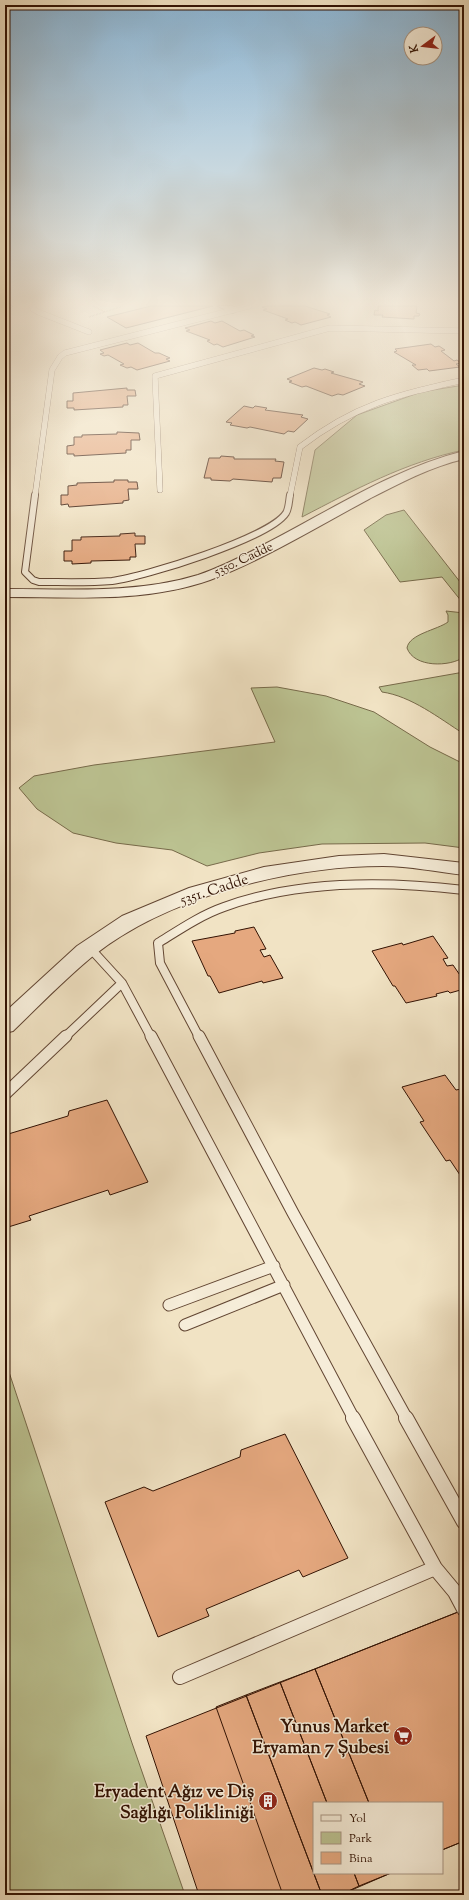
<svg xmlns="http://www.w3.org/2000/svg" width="469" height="1900" font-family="'Sorts Mill Goudy',serif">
<rect width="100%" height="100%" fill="#f1e3c4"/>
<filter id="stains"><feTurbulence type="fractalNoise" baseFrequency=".005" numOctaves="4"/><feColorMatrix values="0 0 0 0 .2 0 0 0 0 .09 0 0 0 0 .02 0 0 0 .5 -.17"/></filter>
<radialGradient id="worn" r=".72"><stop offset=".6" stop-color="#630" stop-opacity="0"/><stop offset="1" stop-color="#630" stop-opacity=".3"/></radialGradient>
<path fill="#bcc392" stroke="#776a4a" d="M 464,385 L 464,450 C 406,462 354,490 302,517 L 315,450 L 357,415 L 421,392 Z
M 404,510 L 464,587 L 464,602 L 462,602 L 442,577 L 400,582 L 364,530 L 386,515 Z
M 446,611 L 464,613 L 464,657 C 450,667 414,668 407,648 C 409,634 437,630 448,622 L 448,615 Z
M 464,672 L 464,734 C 439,718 411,696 382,692 L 379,687 Z
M 277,687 L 326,696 L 374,712 L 430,747 L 464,764 L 464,848 L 425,843 L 322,844 L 259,853 L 207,866 L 172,850 L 116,843 L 73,833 L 37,809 L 19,788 L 34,776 L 94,765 L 275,742 L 251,688 Z
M 5,1360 L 132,1743 L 185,1895 L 5,1895 Z"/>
<path fill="#e5a87f" stroke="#321203" d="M 151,306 L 213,306 L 126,328 L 107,317 Z
M 268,306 L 305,306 L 330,314 L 327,315 L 331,317 L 301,325 L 295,322 L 292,323 L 285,320 L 288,319 L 263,310 L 267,309 L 262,307 Z
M 378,306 L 417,306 L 416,313 L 420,314 L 419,316 L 414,316 L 414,319 L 382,317 L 383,315 L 374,315 L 375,310 L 378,311 Z
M 211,321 L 215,323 L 222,321 L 240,331 L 244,330 L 254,335 L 251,336 L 255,337 L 223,347 L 217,344 L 214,345 L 207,341 L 210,340 L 186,331 L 190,330 L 185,328 Z
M 127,343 L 130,345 L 138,343 L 155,353 L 159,353 L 170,358 L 166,359 L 170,361 L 137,370 L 131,367 L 127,368 L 120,365 L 124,364 L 108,355 L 104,356 L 100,354 L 104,353 L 100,350 Z
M 431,344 L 435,347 L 439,346 L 445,350 L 441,351 L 454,361 L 457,360 L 461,363 L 456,364 L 460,367 L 429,371 L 427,369 L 418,370 L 412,365 L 416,365 L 394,352 L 397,351 L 395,349 Z
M 314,368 L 322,370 L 325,369 L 334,372 L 331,373 L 363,382 L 359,384 L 365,386 L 343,395 L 338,394 L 332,396 L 306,386 L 302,387 L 289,382 L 292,381 L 287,379 Z
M 127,388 L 127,390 L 135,390 L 136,396 L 127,396 L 128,405 L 123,405 L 123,407 L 74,410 L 74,408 L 67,408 L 67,401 L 73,401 L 73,393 Z
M 244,406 L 253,408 L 255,406 L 267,408 L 265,410 L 303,415 L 301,417 L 308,419 L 294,432 L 288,431 L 284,434 L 250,427 L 247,428 L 230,425 L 232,423 L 226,422 Z
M 117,432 L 139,433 L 140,440 L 131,440 L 131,450 L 126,450 L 126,453 L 74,456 L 74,454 L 67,454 L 67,446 L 74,445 L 74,437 L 82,437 L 82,435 L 117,434 Z
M 221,456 L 234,457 L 234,459 L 276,459 L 275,461 L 284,462 L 281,478 L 273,478 L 272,482 L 233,479 L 230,481 L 211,480 L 211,478 L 204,478 L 209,458 L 220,458 Z
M 114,480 L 128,480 L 128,482 L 137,482 L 138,489 L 128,489 L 129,500 L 123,501 L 123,503 L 69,507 L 68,504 L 61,505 L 61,495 L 68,495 L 68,486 L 77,485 L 77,483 L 114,482 Z
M 135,533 L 135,536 L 145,536 L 145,544 L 135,544 L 136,557 L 130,557 L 130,560 L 91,561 L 91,563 L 72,564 L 72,561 L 64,561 L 64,551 L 72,551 L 72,540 L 81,540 L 81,537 L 120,536 L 120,534 Z
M 254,927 L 266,949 L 260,950 L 264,957 L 270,955 L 283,978 L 263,983 L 262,981 L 219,993 L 210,976 L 208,976 L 192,941 L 235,933 L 235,931 Z
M 433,936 L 448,958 L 443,959 L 447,966 L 453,965 L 464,981 L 464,989 L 450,993 L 448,991 L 436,994 L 437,996 L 406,1003 L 395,986 L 393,986 L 372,951 L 402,943 L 403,945 Z
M 445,1075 L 456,1090 L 461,1089 L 464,1093 L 464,1181 L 450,1160 L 446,1161 L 420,1122 L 424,1121 L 402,1087 Z
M 107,1100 L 148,1182 L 110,1195 L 108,1190 L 29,1216 L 31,1220 L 5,1228 L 5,1135 L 68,1116 L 69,1111 Z
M 285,1434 L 348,1558 L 303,1577 L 299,1570 L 206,1609 L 209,1616 L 158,1637 L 105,1502 L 144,1487 L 153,1491 L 240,1457 L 241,1450 Z
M 458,1612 L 464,1624 L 464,1841 L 442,1850 L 442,1803 L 314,1803 L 314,1873 L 391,1873 L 340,1895 L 199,1895 L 146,1736 Z
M 458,1612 L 464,1624 L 464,1841 L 442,1850 L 442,1803 L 369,1803 L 315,1669 Z
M 315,1669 L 369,1803 L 327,1803 L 280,1682 Z
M 280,1682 L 327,1803 L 314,1803 L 314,1873 L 354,1873 L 359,1886 L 340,1895 L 322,1895 L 246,1695 Z
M 246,1695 L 322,1895 L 283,1895 L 216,1707 Z
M 354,1873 L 391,1873 L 359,1886 Z"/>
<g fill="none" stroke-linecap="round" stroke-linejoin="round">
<g stroke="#624633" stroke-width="6">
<path id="service-far4" d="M 32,306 L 33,309 L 38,312 L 89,332
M 160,490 L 155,376 L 330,328 L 464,331
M 35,496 L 52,370 L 60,357 L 65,353 L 249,306
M 290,496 L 300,447 C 356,404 397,395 464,380"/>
</g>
<g stroke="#624633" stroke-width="8">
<path id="service-far3" d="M 35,495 L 25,572 L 33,580 L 39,582 C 63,582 88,583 112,581 C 144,577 270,538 286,513 C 289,508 289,500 290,495"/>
</g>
<g stroke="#624633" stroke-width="10">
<path id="service-far2" d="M 90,948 L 122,983 L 151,1037
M 65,1037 L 122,983
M 199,1037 L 160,963 L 158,943 C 179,930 201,915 224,907 C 298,880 387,881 464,890"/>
</g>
<g stroke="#624633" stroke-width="13">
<path id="service-far1" d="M 151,1036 L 354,1419
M 199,1036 L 293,1213 L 407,1419
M 5,1094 L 66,1036
M 169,1305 L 274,1266
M 185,1325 L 284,1285"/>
</g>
<g stroke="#624633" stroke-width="16">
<path id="service" d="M 353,1418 L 435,1568 L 455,1592 L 464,1609
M 406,1418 L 464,1522
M 180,1677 L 435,1568"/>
</g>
<g stroke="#624633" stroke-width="2">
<path id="minor" d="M 218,306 L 232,306 L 238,310 L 233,313 Z
M 464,451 L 464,459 C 430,467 400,483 369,499 C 317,527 265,559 210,580 C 145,603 73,597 5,597 L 5,589 C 69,589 136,594 198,575 C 221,567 245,555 267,543 C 331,510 393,469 464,451 Z"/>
</g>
<g stroke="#624633" stroke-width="2">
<path id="tertiary" d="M 384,854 L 464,863 L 464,875 C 437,872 410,866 383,866 C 289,866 167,897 93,956 C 65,979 39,1006 13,1031 L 5,1033 L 5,1012 L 77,946 L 122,916 L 189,888 L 264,867 L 339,856 Z"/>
</g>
<g stroke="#321203" stroke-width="2">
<path id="secondary" d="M 5,306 L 12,306 L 9,309 L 5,310 Z"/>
</g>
<path stroke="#321203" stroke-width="1.5" stroke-dasharray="0.5 1" stroke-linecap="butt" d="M 93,306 L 105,312
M 89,317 L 123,306"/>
<use href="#service-far4" stroke="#f6edd9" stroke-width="5.5"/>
<use href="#service-far3" stroke="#f6edd9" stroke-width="6"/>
<use href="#service-far2" stroke="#f6edd9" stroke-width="8"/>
<use href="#service-far1" stroke="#f6edd9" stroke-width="11"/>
<use href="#service" stroke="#f6edd9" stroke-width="14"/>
<use href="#minor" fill="#f6edd9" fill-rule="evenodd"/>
<use href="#tertiary" fill="#f6edd9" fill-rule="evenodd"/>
<use href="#secondary" fill="#f6edd9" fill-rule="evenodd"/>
</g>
<linearGradient id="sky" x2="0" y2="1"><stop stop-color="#8bb7d8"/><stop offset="0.53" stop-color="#f9f2e4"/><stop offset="1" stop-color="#f9f2e4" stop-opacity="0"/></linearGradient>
<rect width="469" height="572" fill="url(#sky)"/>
<defs>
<g id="supermarket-disc" transform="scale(1)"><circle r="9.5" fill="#8f2418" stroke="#f6edd9"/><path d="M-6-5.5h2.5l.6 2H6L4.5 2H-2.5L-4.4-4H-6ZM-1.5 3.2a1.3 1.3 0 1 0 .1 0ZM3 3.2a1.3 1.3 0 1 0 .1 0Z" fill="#fff"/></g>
<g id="building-disc" transform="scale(1)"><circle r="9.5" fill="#8f2418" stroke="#f6edd9"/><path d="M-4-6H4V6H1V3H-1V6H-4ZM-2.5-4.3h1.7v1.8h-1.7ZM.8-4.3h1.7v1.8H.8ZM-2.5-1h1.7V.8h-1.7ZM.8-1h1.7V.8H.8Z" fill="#fff"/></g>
</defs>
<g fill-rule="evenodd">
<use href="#supermarket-disc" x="403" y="1736"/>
<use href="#building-disc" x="268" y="1801"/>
</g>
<g text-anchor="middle" stroke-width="3" stroke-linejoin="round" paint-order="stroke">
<g font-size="13" fill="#321203" stroke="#f6edd9">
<text transform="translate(243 558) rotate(-25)" y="5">5350. Cadde</text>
</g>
<g font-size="15" fill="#321203" stroke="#f6edd9">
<text transform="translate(214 889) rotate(-18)" y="5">5351. Cadde</text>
</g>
<g font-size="18" font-weight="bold" fill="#321203" stroke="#f6edd9" text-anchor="end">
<text x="389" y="1732">Yunus Market<tspan x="389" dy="21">Eryaman 7 Şubesi</tspan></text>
<text x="254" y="1797">Eryadent Ağız ve Diş<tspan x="254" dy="21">Sağlığı Polikliniği</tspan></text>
</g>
</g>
<rect width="469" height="1900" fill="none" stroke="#f1e3c4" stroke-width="20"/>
<rect x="6" y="6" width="457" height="1888" fill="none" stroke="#321203" stroke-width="2"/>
<rect x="10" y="10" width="449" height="1880" fill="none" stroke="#321203"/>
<rect x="313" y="1802" width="130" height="72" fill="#f6edd9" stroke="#a89583"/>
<rect x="321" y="1815" width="20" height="6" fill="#f6edd9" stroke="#a89583"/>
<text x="349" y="1822" font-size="12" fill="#321203">Yol</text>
<rect x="321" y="1832" width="20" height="12" fill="#bcc392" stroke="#a89583"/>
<text x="349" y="1842" font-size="12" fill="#321203">Park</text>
<rect x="321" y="1852" width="20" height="12" fill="#e5a87f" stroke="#a89583"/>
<text x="349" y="1862" font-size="12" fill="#321203">Bina</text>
<g transform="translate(423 46) rotate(255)"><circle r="19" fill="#f6edd9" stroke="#a89583"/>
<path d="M0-3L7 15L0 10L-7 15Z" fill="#8f2418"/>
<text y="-6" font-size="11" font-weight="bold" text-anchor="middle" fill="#321203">K</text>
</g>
<rect width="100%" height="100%" filter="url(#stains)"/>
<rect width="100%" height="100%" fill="url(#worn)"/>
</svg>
